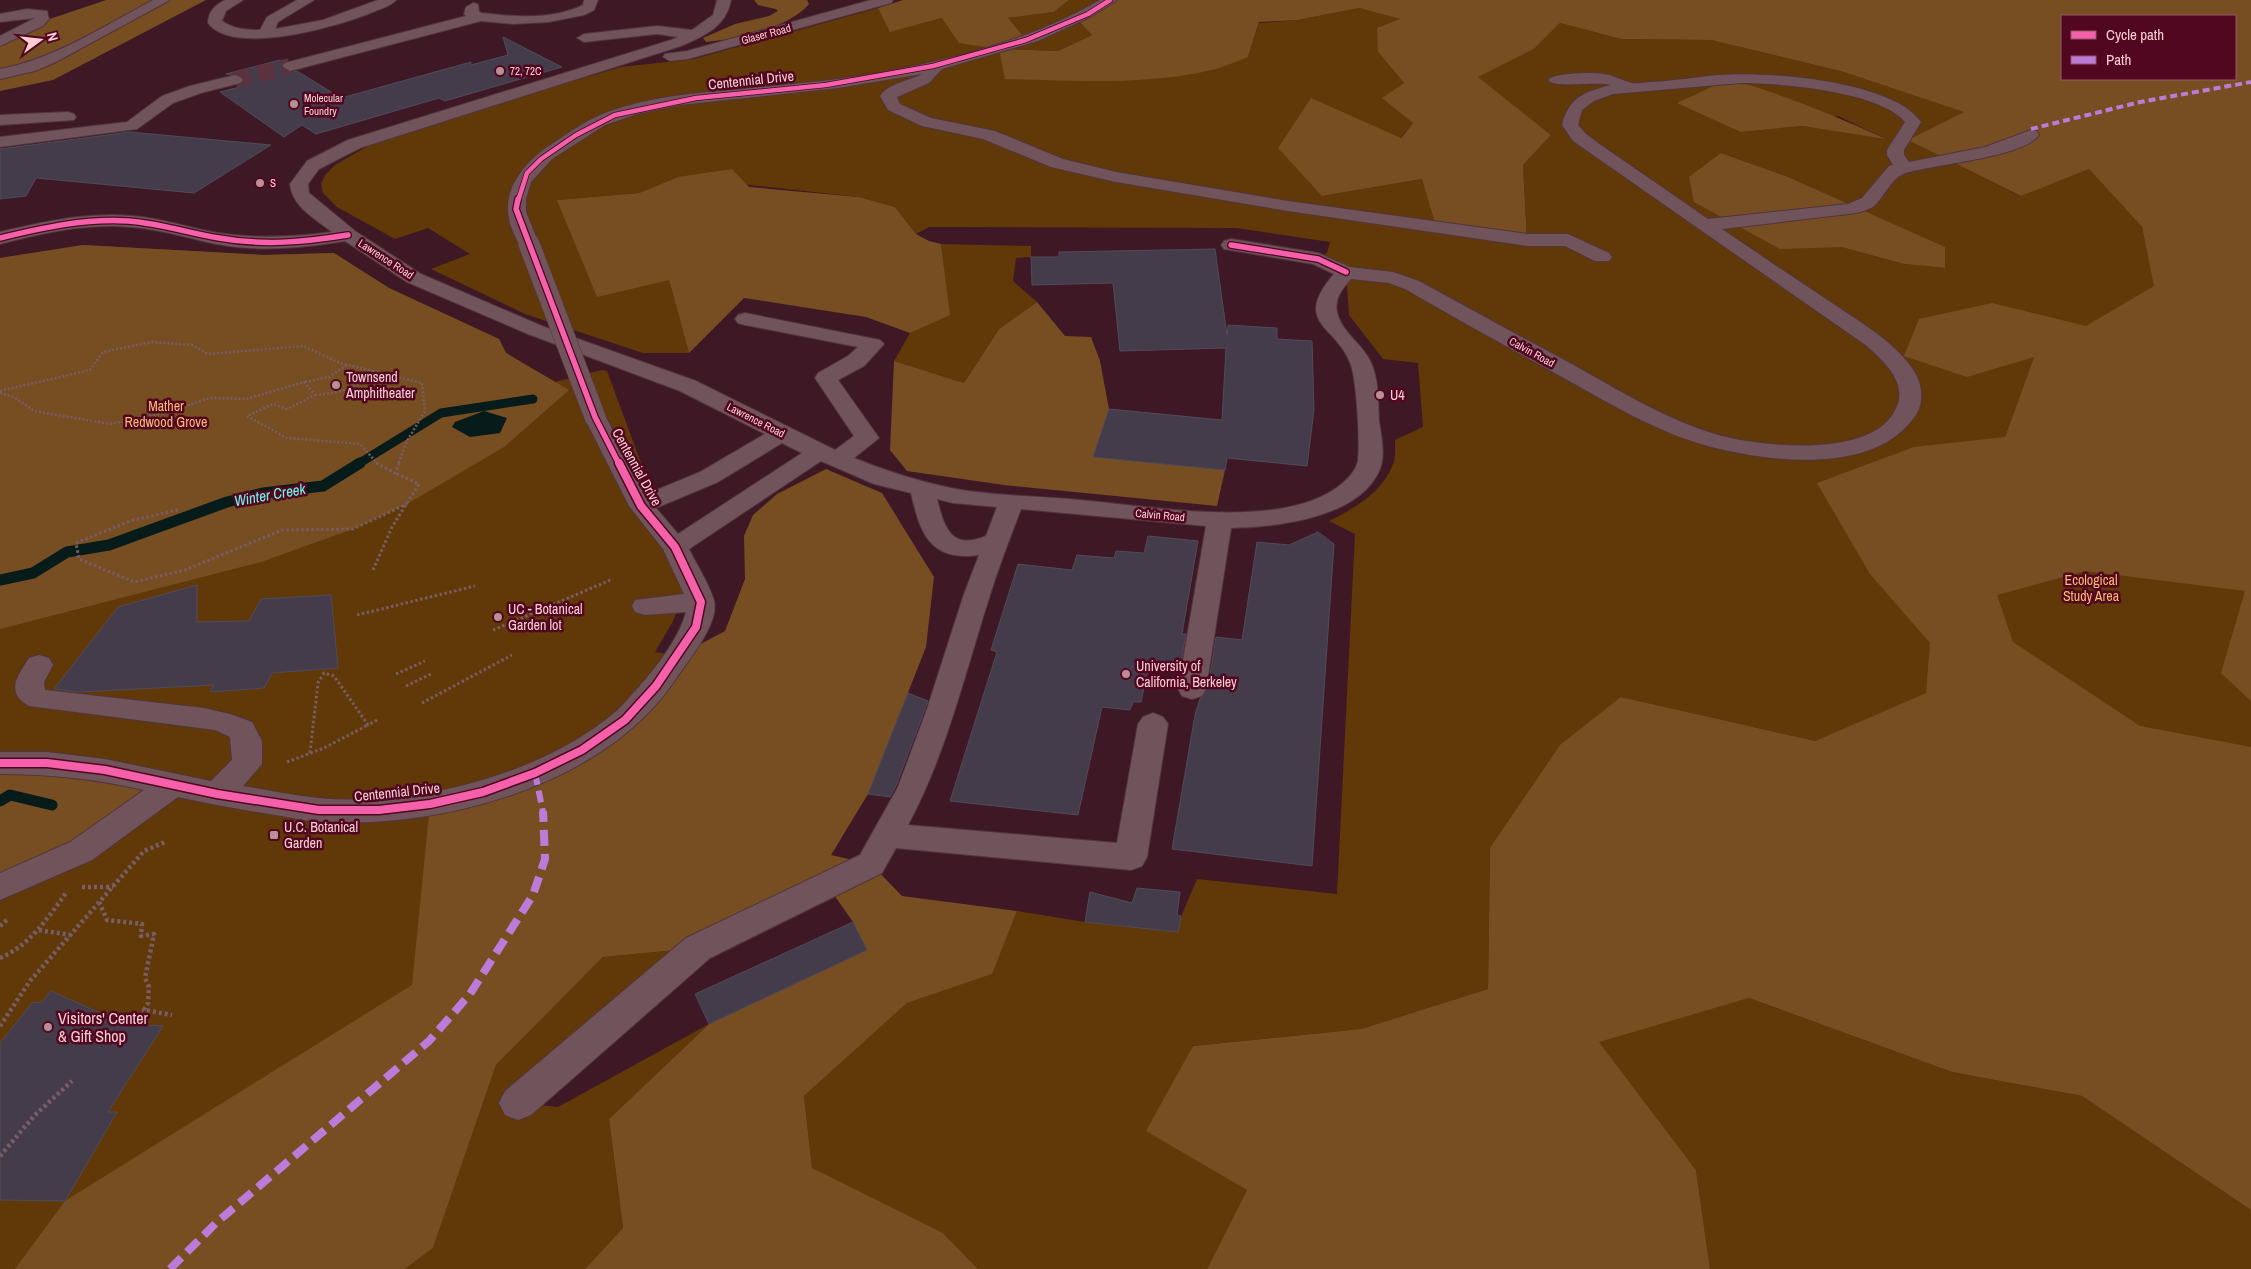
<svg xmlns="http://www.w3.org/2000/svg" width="2251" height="1269" font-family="'Archivo Narrow',sans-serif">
<rect width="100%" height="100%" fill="#3f1825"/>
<path fill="#613908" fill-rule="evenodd" d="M 1069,0 L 1110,0 L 1076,20 L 1092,35 L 1058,51 L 999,49 L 1146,79 L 1209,71 L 1248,57 L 1259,23 L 1298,20 L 1359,8 L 1401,19 L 1378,52 L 1404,83 L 1383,98 L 1413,123 L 1400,138 L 1311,99 L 1322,196 L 1422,179 L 1527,239 L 1523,165 L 1551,135 L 1477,77 L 1534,49 L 1560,23 L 1621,39 L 1711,40 L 1844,72 L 1965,112 L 1909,140 L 2020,196 L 2089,169 L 2142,227 L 2149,260 L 2251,276 L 2251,830 L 1927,693 L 1815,741 L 1621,697 L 1490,848 L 1488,989 L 1361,1029 L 1192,1046 L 1247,1190 L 1207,1269 L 978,1269 L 943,1233 L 812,1169 L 804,1096 L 907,1003 L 991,974 L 1017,911 L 1085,922 L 1175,931 L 1197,879 L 1337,894 L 1355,534 L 1329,521 C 1355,508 1382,493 1393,464 C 1396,458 1395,448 1395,440 L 1423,427 L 1418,363 L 1383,359 L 1349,315 L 1346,272 L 1318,259 L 1327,253 L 1330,242 L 1236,228 L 929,227 L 916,234 L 895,207 L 859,197 L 678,177 L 639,193 L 557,200 L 669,280 L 689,353 L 643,353 L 525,314 L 431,269 L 470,254 L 428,228 L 395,239 L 337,207 L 323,193 L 321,184 L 325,175 L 335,165 L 368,146 L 406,132 L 570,82 L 621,67 L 694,59 L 878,8 L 893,31 L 942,18 L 1008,18 L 1054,12 ZM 1838,116 L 1884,138 L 1802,126 L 1741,132 ZM 1721,153 L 1786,176 L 1944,247 L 1945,268 L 1904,264 L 1841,247 ZM 2034,357 L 2101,426 L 2005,437 Z
M 941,244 L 1031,246 L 1031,257 L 1016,258 L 1013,281 L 1037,302 L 999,329 L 964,383 L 894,361 L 910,333 L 949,314 Z
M 83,245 L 264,255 L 334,253 L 389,288 L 499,339 L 506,353 L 555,382 L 602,370 L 607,371 L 687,587 L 672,623 L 655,652 L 678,656 L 442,984 L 154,1269 L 0,1269 L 0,258 Z
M 698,948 L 519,1103 L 558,1107 L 709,1024 L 609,1119 L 623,1228 L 585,1269 L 405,1269 L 433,1248 L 496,1065 L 603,957 Z
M 1749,998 L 1952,1072 L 2082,1096 L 2251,1210 L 2251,1269 L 1710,1269 L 1696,1170 L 1598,1041 Z"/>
<path fill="#774e22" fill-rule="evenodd" d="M 106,0 L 206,0 L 53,80 L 0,91 L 0,42 L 38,23 Z
M 754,0 L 807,0 L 809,4 C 791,27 735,40 706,42 L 703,38 L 735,24 L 769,16 L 778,11 L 776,9 L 758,5 Z
M 903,0 L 1069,0 L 1054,12 L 1008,18 L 1026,40 L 1001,49 L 1058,51 L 1092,35 L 1076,19 L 1110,0 L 2251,0 L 2251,701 L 2221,673 L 2245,591 L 2085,571 L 1997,595 L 2013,642 L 2140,726 L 2251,747 L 2251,1210 L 2082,1096 L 1952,1072 L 1749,998 L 1599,1042 L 1696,1170 L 1710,1269 L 1207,1269 L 1247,1190 L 1146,1131 L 1193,1046 L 1361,1029 L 1488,989 L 1490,848 L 1560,745 L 1621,697 L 1815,741 L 1926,693 L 1930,643 L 1870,574 L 1817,483 L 1914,447 L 2005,437 L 2034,357 L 1967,377 L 1904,356 L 1919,319 L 1992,303 L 2086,326 L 2154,286 L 2142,227 L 2089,169 L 2021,196 L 1908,140 L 1964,112 L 1844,72 L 1711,40 L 1621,39 L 1560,23 L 1534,49 L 1478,77 L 1551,135 L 1523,165 L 1527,240 L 1436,226 L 1422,179 L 1322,196 L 1278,148 L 1311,98 L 1401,138 L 1413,123 L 1382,98 L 1404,83 L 1378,52 L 1377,28 L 1400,19 L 1359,8 L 1298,20 L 1259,22 L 1248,57 C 1235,62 1222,68 1208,71 C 1142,85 1073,81 1005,79 L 999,49 L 959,43 L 942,18 L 890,32 L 878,8 ZM 2062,16 L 2235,16 L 2235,79 L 2062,79 Z
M 1729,79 C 1784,95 1835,115 1886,139 L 1802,126 L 1741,132 L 1677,103 Z
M 1721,153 L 1786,176 L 1945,247 L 1945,268 L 1904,264 L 1841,247 L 1780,249 L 1694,202 L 1689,177 Z
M 732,169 L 749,187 L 859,197 L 895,207 L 916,234 L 929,241 L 941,244 L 950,315 L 910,333 L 866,317 L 744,298 L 689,353 L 669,280 L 597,297 L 557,200 L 639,193 L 678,177 Z
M 83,245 L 264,255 L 334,253 L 389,288 L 499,339 L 506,353 L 569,390 L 504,447 L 407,504 L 353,529 L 261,562 L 0,629 L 0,258 Z
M 1037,302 L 1065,336 L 1091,337 L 1100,361 L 1109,409 L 1093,457 L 1225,470 L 1217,506 L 1004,485 L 907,471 L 890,450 L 894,361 L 964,383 L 999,329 Z
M 826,469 L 882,493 L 934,577 L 926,647 L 868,794 L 831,855 L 871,864 L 902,896 L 1017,911 L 992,974 L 907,1003 L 804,1096 L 812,1168 L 943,1233 L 978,1269 L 585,1269 L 623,1228 L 609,1119 L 709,1024 L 867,950 L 853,922 L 827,885 L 698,948 L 603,957 L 496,1065 L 433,1248 L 405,1269 L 15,1269 L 65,1201 L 412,985 L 430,804 L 582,750 L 678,656 L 725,631 L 745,579 L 744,536 L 753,515 L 777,494 Z
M 0,763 L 173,785 L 0,889 Z"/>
<path fill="#061b1a" d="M 484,411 L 507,418 L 500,433 L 470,437 L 452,427 L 455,422 Z"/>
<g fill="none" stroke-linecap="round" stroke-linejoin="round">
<path stroke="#061b1a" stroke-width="9" d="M 358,464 L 441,413 L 533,399"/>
<path stroke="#061b1a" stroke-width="11" d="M 0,580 L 33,573 L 67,552 L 109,545 L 227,502 L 263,493 L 323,486 L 360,463
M 0,801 L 10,795 L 52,805"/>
</g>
<path fill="#453c4b" stroke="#514a5a" d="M 503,37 L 562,67 L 445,101 L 439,98 L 316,134 L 302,125 L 284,137 L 220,92 L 244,86 L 242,84 L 245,80 L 241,75 L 226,74 L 280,60 L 283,62 L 281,68 L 289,73 L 297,71 L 341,98 L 471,62 L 471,65 L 508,55 Z
M 130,132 L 271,145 L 194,193 L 36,178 L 26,196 L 0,199 L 0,149 Z
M 1215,249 L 1227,335 L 1228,325 L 1277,328 L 1277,339 L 1312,341 L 1314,410 L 1307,466 L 1227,458 L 1225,470 L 1093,457 L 1109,409 L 1222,420 L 1226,348 L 1120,351 L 1113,283 L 1032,285 L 1031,257 L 1059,257 L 1059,252 Z
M 1318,532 L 1334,544 L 1312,866 L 1172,849 L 1195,715 L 1200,699 L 1208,689 L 1216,637 L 1242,640 L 1257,542 L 1289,545 Z
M 1148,536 L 1198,541 L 1182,634 L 1186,634 L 1180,668 L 1149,664 L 1141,702 L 1133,702 L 1130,710 L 1102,707 L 1078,815 L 950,801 L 997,652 L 991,650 L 1018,564 L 1072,570 L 1077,555 L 1114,558 L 1116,551 L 1144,553 Z
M 197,585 L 197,622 L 249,621 L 261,599 L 331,595 L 338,668 L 272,673 L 264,688 L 210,692 L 214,685 L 79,692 L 54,689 L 118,607 Z
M 908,693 L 928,701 L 896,786 L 890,797 L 868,794 Z
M 1137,888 L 1180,892 L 1177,915 L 1181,916 L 1178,932 L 1085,922 L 1090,892 L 1132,903 Z
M 853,922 L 867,950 L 709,1024 L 695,994 Z
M 51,991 L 125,1024 L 163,1026 L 108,1112 L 117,1112 L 65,1201 L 0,1200 L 0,1043 L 32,1003 L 42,1002 Z"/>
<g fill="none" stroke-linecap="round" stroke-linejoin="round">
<path stroke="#5b333f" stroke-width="16" stroke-dasharray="16 8" stroke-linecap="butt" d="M 235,80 L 290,66"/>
<g stroke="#52353c" stroke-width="2">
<path id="minor" d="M 153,0 L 170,0 L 56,62 L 35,71 L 0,79 L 0,69 C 54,59 104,26 153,0 Z
M 225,0 L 243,0 L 226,11 L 222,21 C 234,29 246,30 260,30 L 267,17 L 297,0 L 314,0 L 278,22 L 275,29 L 323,20 L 378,0 L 396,0 C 391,6 380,9 373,12 C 340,26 233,57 208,23 C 208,12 215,5 225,0 Z
M 584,0 L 598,0 L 594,10 L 584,15 L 549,22 L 513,24 L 481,21 L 290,71 L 282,66 L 285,63 L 466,16 L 464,14 L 466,7 L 473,3 L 478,4 L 479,12 L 482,13 C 514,17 554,20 583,5 Z
M 717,0 L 731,0 C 726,27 704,36 681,46 L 360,148 L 319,169 L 308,184 L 309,193 L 355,231 L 421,274 L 542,326 L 696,381 L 835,450 L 854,436 L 815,378 L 818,373 L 848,356 L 858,347 L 745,325 L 738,323 L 735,319 L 738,315 L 745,313 L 880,340 L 884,344 L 864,366 L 838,380 L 879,438 L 854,458 C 886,471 917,481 951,488 C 990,496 1039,496 1079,500 C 1151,506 1273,530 1335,489 C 1345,482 1355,473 1358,461 C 1360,441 1357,384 1351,365 C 1337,325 1291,324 1334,274 L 1313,264 L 1224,249 L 1221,245 L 1224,241 L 1231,239 L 1318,253 L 1350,267 L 1393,272 L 1419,281 C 1472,310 1525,339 1579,368 C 1625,394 1671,422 1722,436 C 1766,447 1877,459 1897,406 C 1907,381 1883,361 1867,346 L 1573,141 L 1562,125 C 1569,97 1584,92 1611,85 C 1597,81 1555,89 1548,80 C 1553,73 1594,72 1603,74 C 1613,75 1623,81 1632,83 C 1638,84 1646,82 1651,82 C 1674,81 1697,77 1719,75 C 1767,71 1893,81 1921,122 L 1904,150 L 1904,155 L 1909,162 L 1985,147 L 2031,130 L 2037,131 L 2039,135 C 2023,158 1932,164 1903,174 C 1892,178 1884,197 1875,205 C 1871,209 1863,211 1857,213 L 1722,229 C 1759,254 1795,279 1832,303 C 1861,323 1894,341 1914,371 C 1923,386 1925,404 1913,419 C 1871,475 1768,462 1708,446 C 1656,432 1609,403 1562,377 C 1509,348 1457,319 1405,289 L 1389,283 L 1351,279 C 1343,288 1334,298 1337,312 C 1341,333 1365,345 1372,365 C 1379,383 1378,402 1379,421 C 1381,435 1385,452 1381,466 C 1364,518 1276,527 1231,528 L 1206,689 L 1202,696 L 1192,699 L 1182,696 L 1178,689 L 1206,526 L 1021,509 C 1010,538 999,566 990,595 C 965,673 947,752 908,825 L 1117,843 L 1138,724 L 1143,717 L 1153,713 L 1163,717 L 1168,724 L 1147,857 L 1142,866 L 1131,870 L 896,848 L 882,873 L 710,958 L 531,1115 L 518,1120 L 505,1115 L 499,1103 L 505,1091 L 686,938 L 860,855 L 898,787 L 927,709 L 964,594 L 979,555 C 930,562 920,533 911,493 L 874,484 L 821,461 L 689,549 C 697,566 709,583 714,601 C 720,623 687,662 675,680 C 604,786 441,829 320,822 C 305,821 290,817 275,815 C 243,810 210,804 178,797 L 92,860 L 0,900 L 0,873 L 70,842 L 144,790 C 96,779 49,774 0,774 L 0,752 L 47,752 L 105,759 L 211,781 L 232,760 L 230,737 L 215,730 L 29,706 C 5,692 17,677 29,658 L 39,655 L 49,658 L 53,665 L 44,682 L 45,690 L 204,708 L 230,714 L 252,722 L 262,741 L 262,764 L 243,786 C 268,790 293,796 318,798 C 415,807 539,776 614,713 C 623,706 630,696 638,688 C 655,669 680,637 686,612 L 645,615 L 635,612 L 632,606 L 635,600 L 684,594 L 663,549 L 629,506 L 584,417 L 587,412 L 595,410 L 603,412 L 647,494 L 700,472 L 765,434 L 680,391 L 528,334 L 407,282 L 345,241 C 302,248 259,252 216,244 C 188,238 160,229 131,227 C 86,223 43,233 0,244 L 0,232 C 43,222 87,212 132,216 C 162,218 189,228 218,233 C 256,239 294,237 332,232 C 316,219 292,207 290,184 L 307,161 L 348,140 L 671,40 L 678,37 L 657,34 L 584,42 L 577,38 L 584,34 L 657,26 L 692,30 L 713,15 ZM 1741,83 C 1779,83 1880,91 1905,122 L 1887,150 L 1887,155 L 1893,165 L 1889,166 L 1862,198 L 1848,204 L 1708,219 L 1598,143 L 1585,133 L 1578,125 L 1582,110 L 1594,101 L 1613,94 ZM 782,443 L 802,453 L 678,534 L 656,508 L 718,482 ZM 937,499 L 953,503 L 997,507 L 986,536 C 951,551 944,527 937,499 Z
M 871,0 L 893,0 L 891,3 L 688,59 L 670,61 L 663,57 L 665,54 L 687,51 Z
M 1100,0 L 1117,0 L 1090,17 L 1038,41 L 942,69 L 929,83 L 897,97 L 900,104 L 931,118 L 995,131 L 1063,159 L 1116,172 L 1288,201 L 1527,234 L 1568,234 L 1609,253 L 1612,257 L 1609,261 L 1595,261 L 1565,246 L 1527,246 L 1288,211 L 1116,182 L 1051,167 L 983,139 L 922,126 L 888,110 L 880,96 C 890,82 908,82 922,74 L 838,88 L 680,105 L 637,114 L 605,125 L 552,159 L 531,182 L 526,199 L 526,212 L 539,244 L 536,248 L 522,248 C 506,225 502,199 519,175 C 529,160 543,149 558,140 C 571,131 585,122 600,115 C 644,97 694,93 741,89 C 792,84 844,80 894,70 C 966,56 1036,37 1100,0 Z
M 27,9 L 47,11 L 49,19 L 43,26 L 0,46 L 0,36 L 35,18 L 0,22 L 0,14 Z
M 235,75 L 240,77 L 243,80 L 240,83 L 201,93 L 173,103 L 137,129 L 0,147 L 0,137 L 127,122 L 162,96 L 190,86 Z
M 68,112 L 74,114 L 76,117 L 74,120 L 0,125 L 0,115 Z"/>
</g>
<path stroke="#785d64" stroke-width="2.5" stroke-dasharray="2 2" stroke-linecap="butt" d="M 305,382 L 329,377 L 347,365
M 0,391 L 90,370 L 103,352 L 152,342 L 192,345 L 208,354 L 303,346 L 340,363 L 422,383 L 425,411 L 407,441 L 398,464
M 0,393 L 14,397 L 34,411 L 110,424 L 168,412 L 210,398 L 246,399 L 304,382 L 315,395 L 287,409 L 273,404 L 247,416 L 287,438 L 360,444 L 378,464
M 315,395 C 338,393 357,390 372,370"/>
<path stroke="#785d64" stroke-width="3" stroke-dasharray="2.5 2.5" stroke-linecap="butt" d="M 376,463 L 395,473 L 399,463
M 178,510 L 130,521 L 76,543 L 79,559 L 134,582 L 185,570 L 282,530 L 353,529 L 407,504
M 373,570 L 392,527 L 419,484 L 395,473
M 357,615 L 475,586
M 493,630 L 613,579
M 396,674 L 425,661
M 406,686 L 433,673
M 422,703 L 512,655
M 310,753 L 318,683 L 324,673 L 334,676 L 368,725 L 377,720
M 287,762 L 324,748 L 368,725"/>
<path stroke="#785d64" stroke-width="4.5" stroke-dasharray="3 3" stroke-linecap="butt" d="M 82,887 L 113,887
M 99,902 L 107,920 L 142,924 L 141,936 L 154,934 L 145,978 L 149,987 L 148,1003 L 144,1010 L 172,1015
M 0,926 L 9,918
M 39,930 L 70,935
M 0,958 C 30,945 47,919 66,893
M 0,1026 L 30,981 L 144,851 L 165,842
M 0,1156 L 34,1116 L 72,1081"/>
<use href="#minor" fill="#71545b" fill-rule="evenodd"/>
<g stroke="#52353c" stroke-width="22" stroke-linecap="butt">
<path id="minor-bridge" d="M 529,244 L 595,417"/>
</g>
<use href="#minor-bridge" stroke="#71545b" stroke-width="21"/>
<path stroke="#bd7bd9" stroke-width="4" stroke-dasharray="7 4" stroke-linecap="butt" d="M 2031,129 L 2140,102 L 2251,82"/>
<path stroke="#bd7bd9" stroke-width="6" stroke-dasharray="12 6" stroke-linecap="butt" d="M 535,773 L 543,812"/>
<path stroke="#bd7bd9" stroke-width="8" stroke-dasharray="16 8" stroke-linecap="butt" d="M 170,1269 L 216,1223 L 429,1041 L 470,994 L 533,895 L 545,859 L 543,811"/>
<g stroke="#50071f" stroke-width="6">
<path id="cycleway-far2" d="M 518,201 L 527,173 L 541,159 L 576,135 L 615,115 L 696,98 L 826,85 L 933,66 L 1026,40 L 1088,14 L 1110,0"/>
</g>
<g stroke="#50071f" stroke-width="8">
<path id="cycleway-far1" d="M 518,199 L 516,209 L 595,417 L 619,464
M 0,238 C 42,228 85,218 128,221 C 159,223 188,233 219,238 C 262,246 305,242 348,235
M 1231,245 L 1318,259 L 1346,272"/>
</g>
<g stroke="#50071f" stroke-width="11">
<path id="cycleway" d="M 0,763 L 47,763 L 105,770 L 217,794 L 319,810 L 379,810 L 430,804 L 483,792 L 535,773 L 582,750 L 625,720 L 656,686 L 696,627 L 701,602 L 675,547 L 641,506 L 619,463"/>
</g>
<use href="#cycleway-far2" stroke="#f560ab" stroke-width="4.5"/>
<use href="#cycleway-far1" stroke="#f560ab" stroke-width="5.5"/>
<use href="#cycleway" stroke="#f560ab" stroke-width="8"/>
</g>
<g fill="#b98e97" stroke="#50071f" stroke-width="2">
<circle cx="500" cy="71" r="5"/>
<circle cx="294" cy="104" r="5"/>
<circle cx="260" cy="183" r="5"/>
<circle cx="336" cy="385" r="5"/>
<circle cx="1380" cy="395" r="5"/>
<circle cx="498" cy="617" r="5"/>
<circle cx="1126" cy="674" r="5"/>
<rect x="269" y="830" width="10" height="10" rx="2.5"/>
<circle cx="48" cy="1027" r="5"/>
</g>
<g text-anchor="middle" stroke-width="5" stroke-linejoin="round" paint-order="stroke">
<g font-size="11" fill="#fbced4" stroke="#50071f">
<text transform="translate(766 34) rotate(-15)" y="4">Glaser Road</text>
<text transform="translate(386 259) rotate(33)" y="4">Lawrence Road</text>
<text transform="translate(1532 352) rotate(29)" y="4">Calvin Road</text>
<text transform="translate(756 420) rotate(27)" y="4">Lawrence Road</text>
<text transform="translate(1160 515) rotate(5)" y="4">Calvin Road</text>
</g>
<g font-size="11" fill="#fbced4" stroke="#50071f" text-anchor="start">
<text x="510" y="75">72, 72C</text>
<text x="304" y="102">Molecular<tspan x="304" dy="13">Foundry</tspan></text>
<text x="270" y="187">S</text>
</g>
<g font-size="14" fill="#fbced4" stroke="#50071f">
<text transform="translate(751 80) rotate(-6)" y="5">Centennial Drive</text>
<text transform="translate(637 467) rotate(61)" y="5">Centennial Drive</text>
<text transform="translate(397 792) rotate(-6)" y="5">Centennial Drive</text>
</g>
<g font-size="14" fill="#fbced4" stroke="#50071f" text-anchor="start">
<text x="346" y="382">Townsend<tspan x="346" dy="16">Amphitheater</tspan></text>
<text x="1390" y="400">U4</text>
<text x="508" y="614">UC - Botanical<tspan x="508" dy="16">Garden lot</tspan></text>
<text x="1136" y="671">University of<tspan x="1136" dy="16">California, Berkeley</tspan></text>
<text x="284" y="832">U.C. Botanical<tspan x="284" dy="16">Garden</tspan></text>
</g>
<g font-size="14" fill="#fcbb72" stroke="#50071f">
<text x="166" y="411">Mather<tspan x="166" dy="16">Redwood Grove</tspan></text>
<text x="2091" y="585">Ecological<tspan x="2091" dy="16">Study Area</tspan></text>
</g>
<g font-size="15" font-style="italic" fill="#71f4ea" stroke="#50071f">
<text transform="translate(270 495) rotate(-10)" y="5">Winter Creek</text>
</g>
<g font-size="16" fill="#fbced4" stroke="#50071f" text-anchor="start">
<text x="58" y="1024">Visitors' Center<tspan x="58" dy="18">&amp; Gift Shop</tspan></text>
</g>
</g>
<rect x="2061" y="15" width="175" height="65" fill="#50071f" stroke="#945767"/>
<rect x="2071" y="31" width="25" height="8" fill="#f560ab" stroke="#945767"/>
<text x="2106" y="40" font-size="15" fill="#fbced4">Cycle path</text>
<rect x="2071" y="56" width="25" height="8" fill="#bd7bd9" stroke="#945767"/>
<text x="2106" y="65" font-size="15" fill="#fbced4">Path</text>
<g transform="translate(40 40) rotate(75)" stroke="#50071f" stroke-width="4" paint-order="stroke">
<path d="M0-4L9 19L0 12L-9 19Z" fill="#fbced4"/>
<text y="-8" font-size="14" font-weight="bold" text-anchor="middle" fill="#fbced4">N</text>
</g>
</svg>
